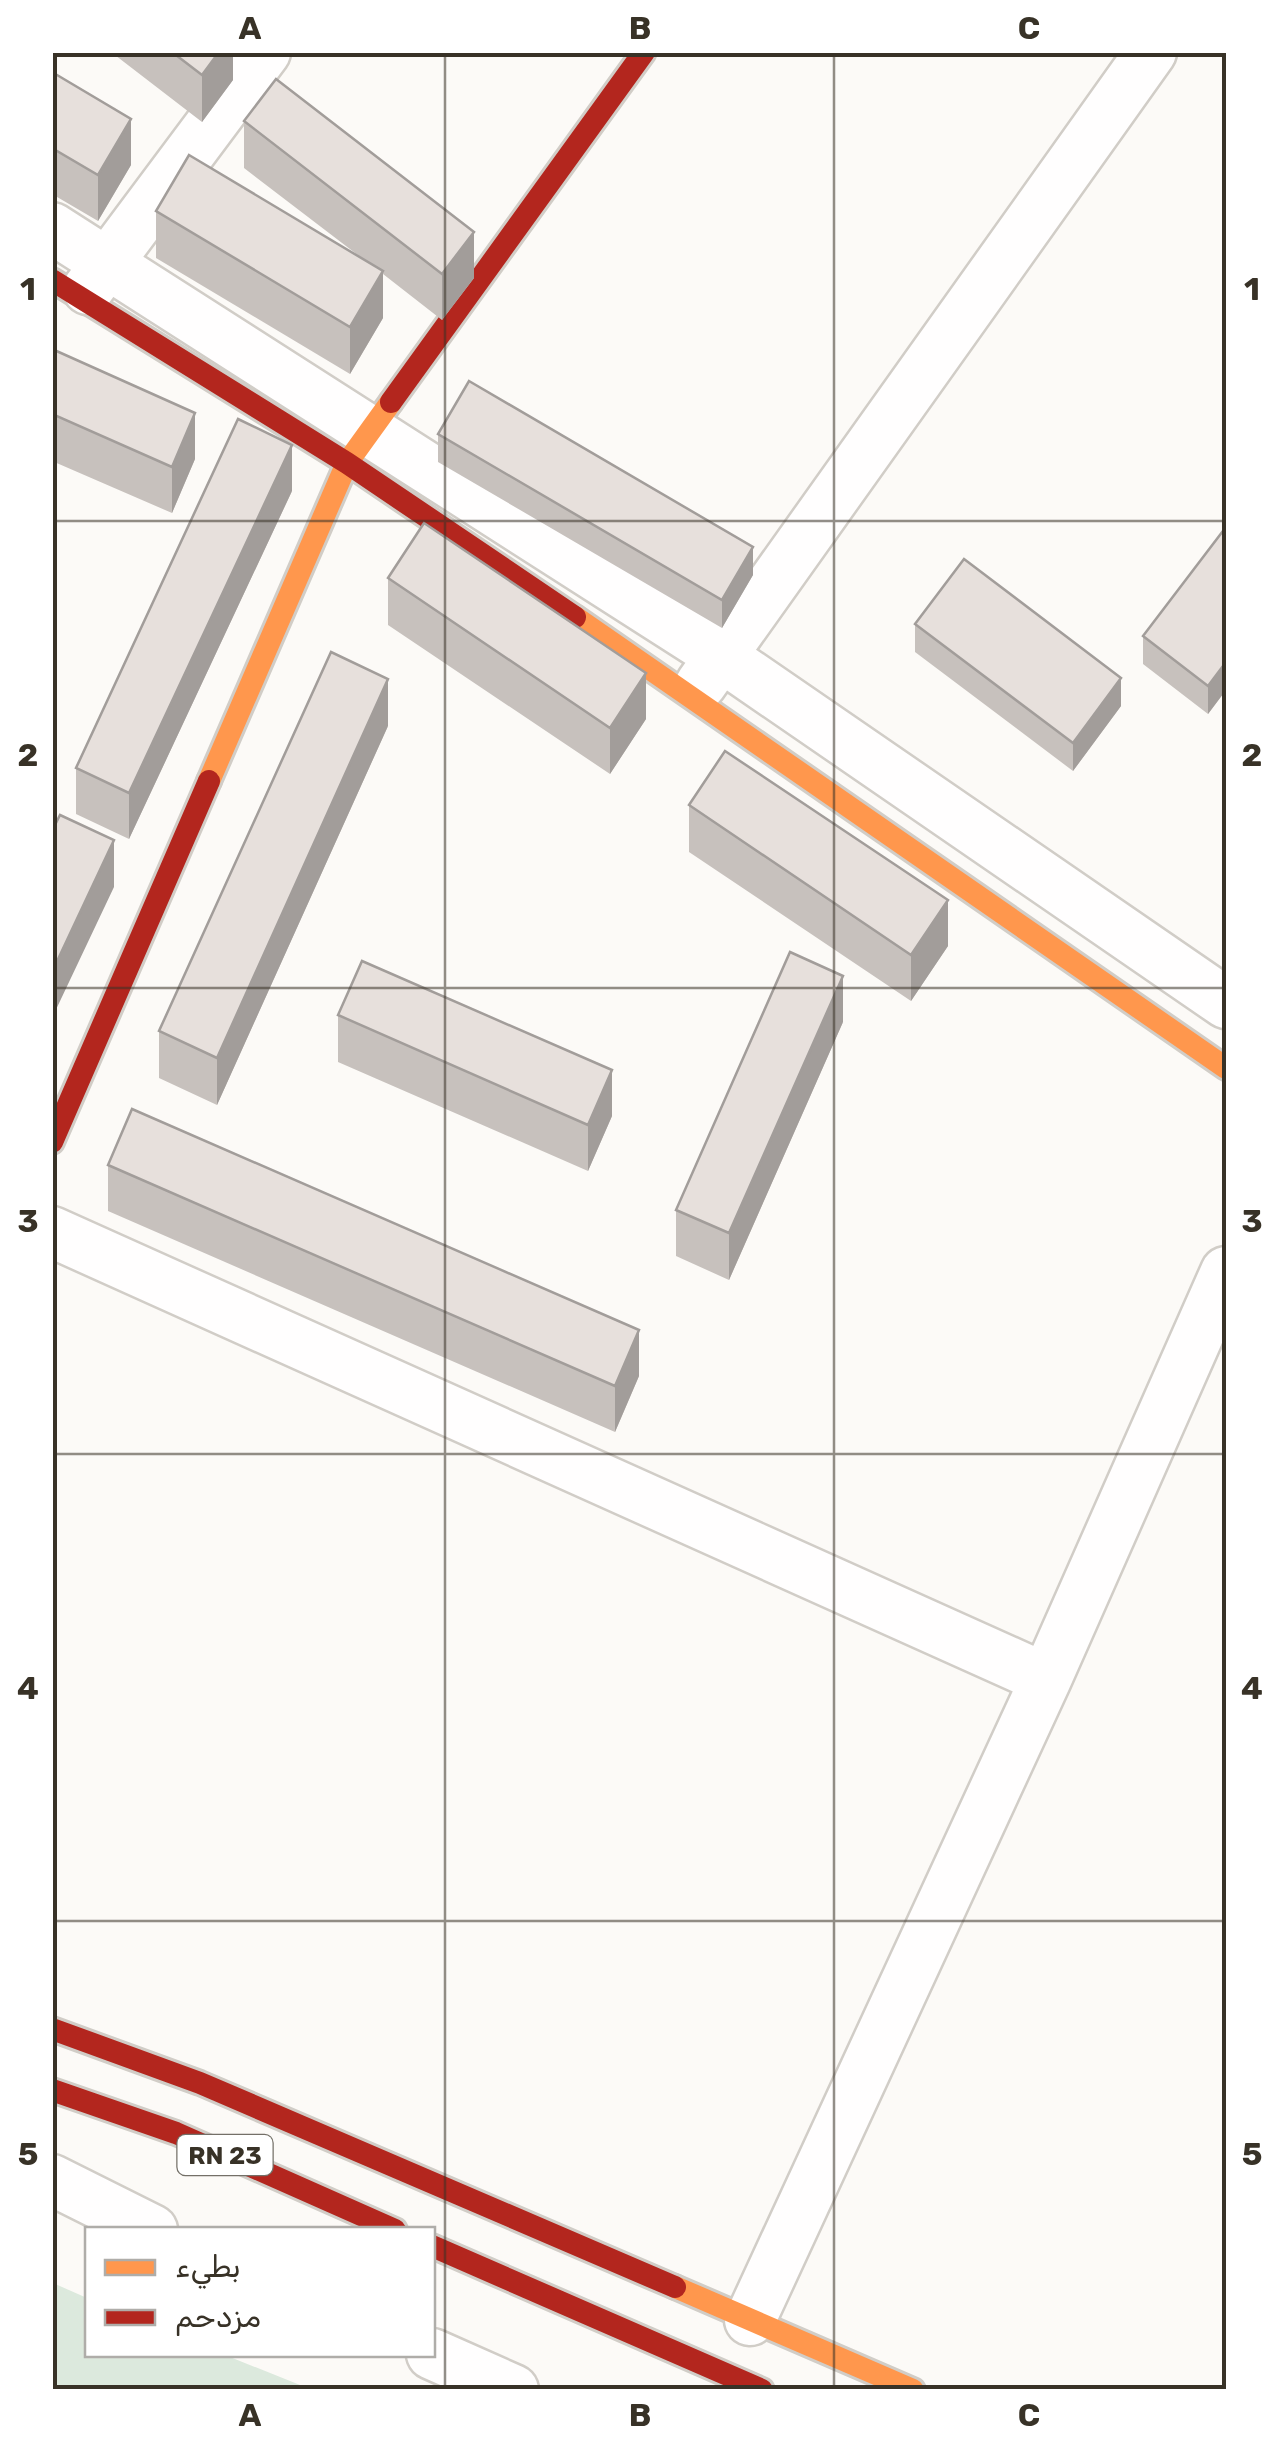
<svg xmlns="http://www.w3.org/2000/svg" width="1279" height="2442" font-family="Rubik,Cairo,sans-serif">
<rect width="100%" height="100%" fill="#fcfaf7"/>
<path fill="#dce9dd" d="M 53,2283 L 87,2298 L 88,2354 L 225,2355 L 310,2389 L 53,2389 Z"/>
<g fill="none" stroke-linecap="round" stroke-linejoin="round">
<g stroke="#d1cdc7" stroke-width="55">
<path id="street" d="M 52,228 L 721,656 L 1226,1003
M 88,289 L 265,52
M 701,684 L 1151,52
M 52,1232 L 1046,1679
M 52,2180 L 152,2230
M 750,2320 L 1046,1679 L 1226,1272
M 432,2354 L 513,2390"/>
</g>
<g stroke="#d1cdc7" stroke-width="28">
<path id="slow" d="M 575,617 L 1226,1068
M 209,781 L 347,463 L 391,402
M 675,2287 L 913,2390"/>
</g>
<g stroke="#d1cdc7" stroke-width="28">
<path id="jam" d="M 52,280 L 347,463 L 575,617
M 391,402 L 644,52
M 52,1142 L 209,781
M 52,2029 L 200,2083 L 675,2287
M 52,2090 L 176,2133 L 395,2230
M 432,2246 L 762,2390"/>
</g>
<use href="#street" stroke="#fffefe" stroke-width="50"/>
<use href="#slow" stroke="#ff974d" stroke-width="22"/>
<use href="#jam" stroke="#b3261e" stroke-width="22"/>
</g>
<path fill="#c7c1bd" d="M 111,52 L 233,52 L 233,80 L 202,122 Z
M 52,72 L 131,165 L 98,221 L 52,194 Z
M 244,121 L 474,278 L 442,320 L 383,274 L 383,318 L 350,374 L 156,258 L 156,211 L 363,259 L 244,168 Z
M 52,349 L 195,459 L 172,513 L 52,461 Z
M 438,434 L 753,575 L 722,628 L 438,462 Z
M 292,491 L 129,839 L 76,814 L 76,768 Z
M 1226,527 L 1226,690 L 1208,714 L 1143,664 L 1143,636 Z
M 388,578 L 646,719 L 610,774 L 388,625 Z
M 915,624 L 1121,706 L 1073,771 L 915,652 Z
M 388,726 L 217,1105 L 159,1078 L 159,1031 Z
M 689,805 L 948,946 L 911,1001 L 689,852 Z
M 338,1015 L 612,1116 L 588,1171 L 338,1062 Z
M 843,1022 L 729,1280 L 676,1256 L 676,1210 Z
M 108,1165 L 639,1376 L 615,1432 L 108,1211 Z"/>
<path fill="#a29d9a" d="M 219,52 L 233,52 L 233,80 L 202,122 L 202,75 Z
M 131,119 L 131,165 L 98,221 L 98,175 Z
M 474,232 L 474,278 L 442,320 L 442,274 Z
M 383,271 L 383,318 L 350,374 L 350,327 Z
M 195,413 L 195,459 L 172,513 L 172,467 Z
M 292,445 L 292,491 L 129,839 L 129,793 Z
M 753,547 L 753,575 L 722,628 L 722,600 Z
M 1226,662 L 1226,690 L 1208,714 L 1208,686 Z
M 646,673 L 646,719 L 610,774 L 610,728 Z
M 1121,678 L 1121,706 L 1073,771 L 1073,743 Z
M 388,679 L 388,726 L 217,1105 L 217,1058 Z
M 114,840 L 114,887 L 52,1018 L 52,972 Z
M 948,900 L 948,946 L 911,1001 L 911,955 Z
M 843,976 L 843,1022 L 729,1280 L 729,1233 Z
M 612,1070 L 612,1116 L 588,1171 L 588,1125 Z
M 639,1330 L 639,1376 L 615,1432 L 615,1386 Z"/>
<path fill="#e7e0dc" stroke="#a29d9a" stroke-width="2.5" d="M 172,52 L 219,52 L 202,75 Z
M 52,72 L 131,119 L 98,175 L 52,148 Z
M 276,79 L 474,232 L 442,274 L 244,121 Z
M 189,155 L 383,271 L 350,327 L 156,211 Z
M 52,349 L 195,413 L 172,467 L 52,414 Z
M 469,381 L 753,547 L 722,600 L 438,434 Z
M 238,419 L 292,445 L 129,793 L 76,768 Z
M 424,523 L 646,673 L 610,728 L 388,578 Z
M 1226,527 L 1226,662 L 1208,686 L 1143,636 Z
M 964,559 L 1121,678 L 1073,743 L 915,624 Z
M 331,652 L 388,679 L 217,1058 L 159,1031 Z
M 725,751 L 948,900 L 911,955 L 689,805 Z
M 60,815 L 114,840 L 52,972 L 52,831 Z
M 790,952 L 843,976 L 729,1233 L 676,1210 Z
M 362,961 L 612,1070 L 588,1125 L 338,1015 Z
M 132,1109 L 639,1330 L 615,1386 L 108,1165 Z"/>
<path fill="none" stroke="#383227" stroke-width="2.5" stroke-opacity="0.55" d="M 445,52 L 445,2390M 834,52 L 834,2390M 52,521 L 1226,521M 52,988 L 1226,988M 52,1454 L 1226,1454M 52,1921 L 1226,1921"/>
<g text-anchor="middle" stroke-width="9" stroke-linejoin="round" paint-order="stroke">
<rect fill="#fff" stroke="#747068" stroke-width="2.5" x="177.5" y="2135" width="95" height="40" rx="8"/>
<g font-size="25" font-weight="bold" fill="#383227">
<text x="225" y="2164">RN 23</text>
</g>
</g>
<rect width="1279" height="2442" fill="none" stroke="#ffffff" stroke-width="110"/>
<rect x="85" y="2227" width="350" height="130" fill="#ffffff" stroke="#afada9" stroke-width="2.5"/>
<rect x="105" y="2260" width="50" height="15" fill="#ff974d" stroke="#afada9" stroke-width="2.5"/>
<text x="175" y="2277" font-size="30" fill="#383227">بطيء</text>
<rect x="105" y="2310" width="50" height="15" fill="#b3261e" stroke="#afada9" stroke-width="2.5"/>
<text x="175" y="2327" font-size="30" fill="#383227">مزدحم</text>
<rect x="55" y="55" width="1169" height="2332" fill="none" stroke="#383227" stroke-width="4"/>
<g font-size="32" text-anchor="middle" font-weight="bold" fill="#383227">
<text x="250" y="39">A</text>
<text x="640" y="39">B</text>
<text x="1029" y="39">C</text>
<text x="28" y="300">1</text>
<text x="1252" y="300">1</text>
<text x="28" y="766">2</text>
<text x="1252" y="766">2</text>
<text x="28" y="1232">3</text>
<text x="1252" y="1232">3</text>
<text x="28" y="1699">4</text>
<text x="1252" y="1699">4</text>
<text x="28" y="2165">5</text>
<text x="1252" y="2165">5</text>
<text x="250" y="2426">A</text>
<text x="640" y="2426">B</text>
<text x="1029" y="2426">C</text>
</g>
</svg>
